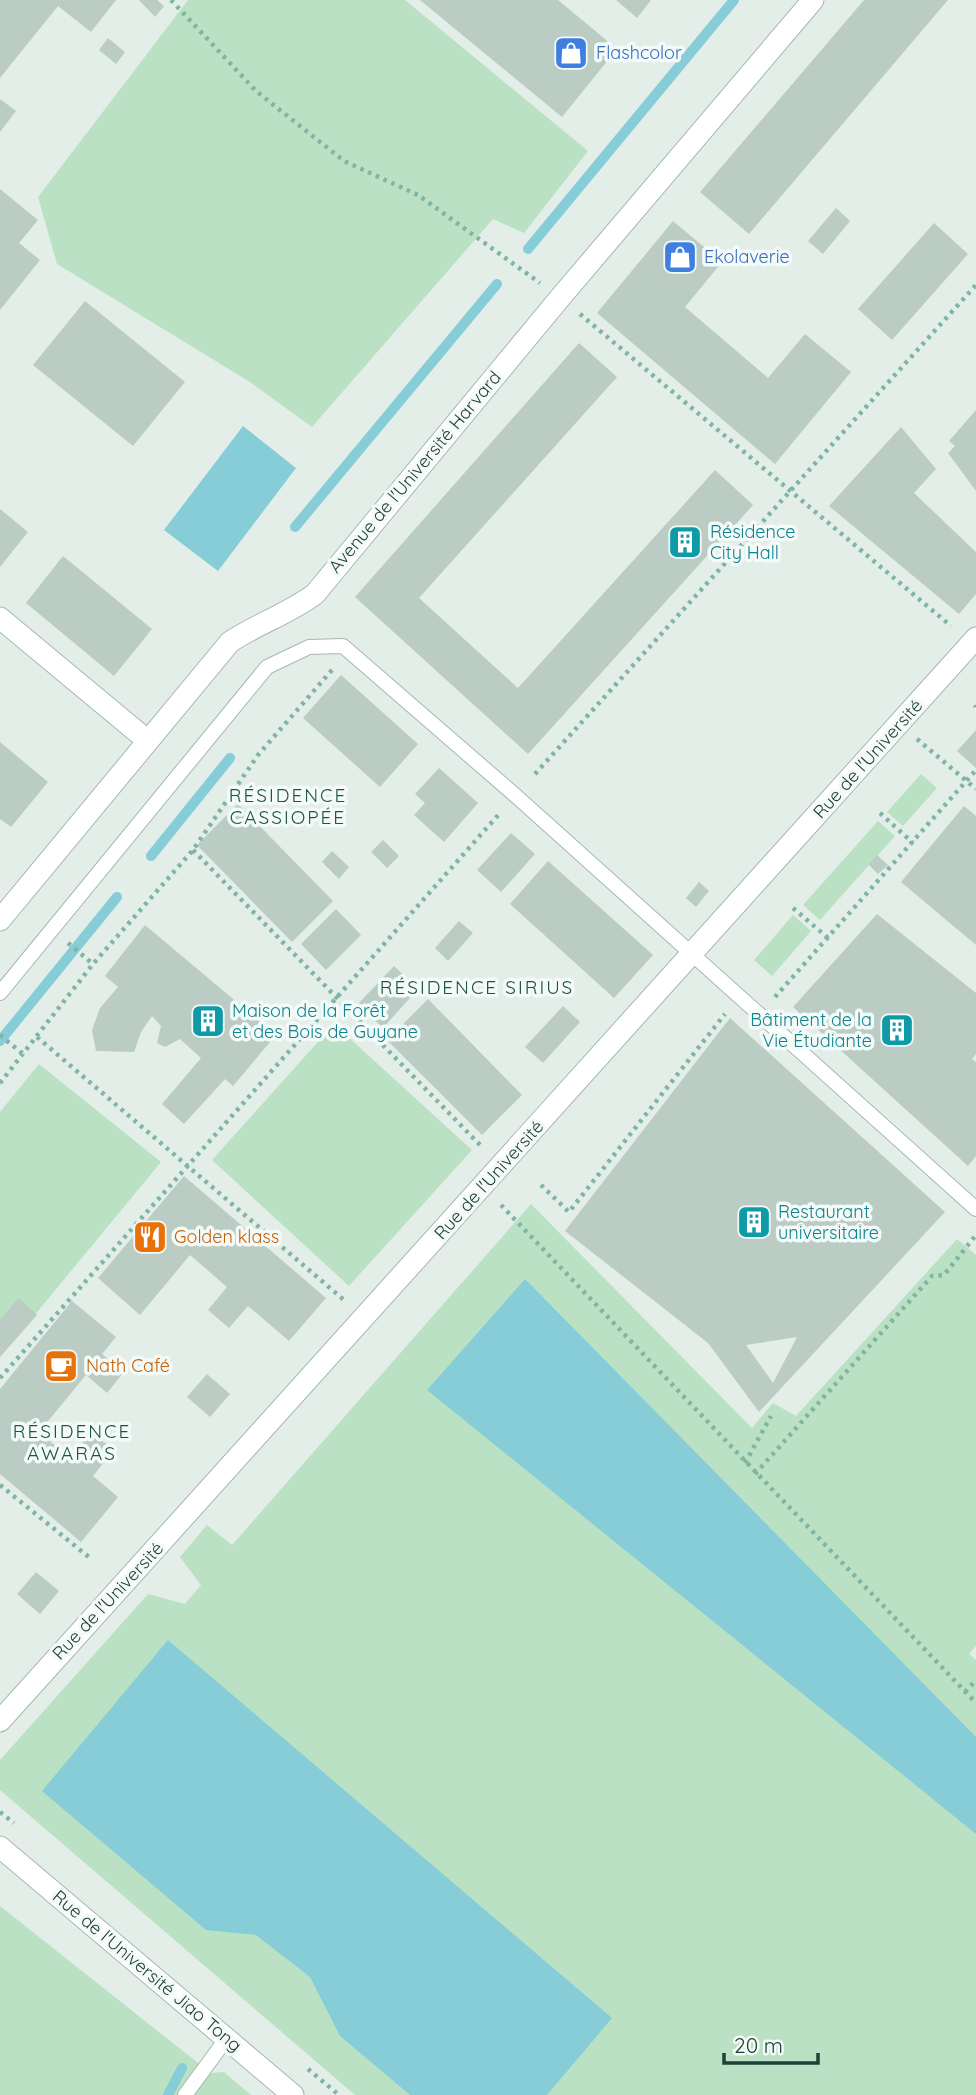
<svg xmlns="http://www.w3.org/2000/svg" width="976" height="2095" font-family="Quicksand,sans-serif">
<rect width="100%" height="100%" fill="#e3eee9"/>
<path fill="#bae1c3" d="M 188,0 L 405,0 L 588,151 L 524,233 L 493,219 L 312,427 L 250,382 L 57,264 L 38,197 Z
M 921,774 L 937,788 L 903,826 L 887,812 Z
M 878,821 L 895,836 L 820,920 L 803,905 Z
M 793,915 L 811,931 L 772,976 L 754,960 Z
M 334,1024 L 472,1150 L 349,1286 L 212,1160 Z
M 39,1064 L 161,1162 L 0,1357 L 0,1112 Z
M 531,1204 L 752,1428 L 773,1403 L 796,1416 L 957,1239 L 976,1255 L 976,1646 L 969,1654 L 976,1660 L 976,2095 L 355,2095 L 0,1790 L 0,1760 L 148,1594 L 185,1604 L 201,1585 L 180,1557 L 207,1525 L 232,1545 Z
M 0,1906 L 203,2067 L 210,2073 L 224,2072 L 251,2095 L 0,2095 Z"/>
<path fill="#86cdd8" d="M 243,426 L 296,468 L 218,571 L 164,530 Z
M 525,1279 L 976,1737 L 976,1834 L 427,1390 Z
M 168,1640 L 612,2018 L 547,2095 L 410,2095 L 340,2036 L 310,1977 L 256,1935 L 206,1930 L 42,1791 Z"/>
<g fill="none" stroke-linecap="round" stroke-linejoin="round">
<path stroke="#86cdd8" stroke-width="10" d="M 528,249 L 734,0
M 295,527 L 497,284
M 151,856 L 230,758
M 0,1041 L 117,897
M 168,2095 L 182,2068"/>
</g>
<path fill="#baccc4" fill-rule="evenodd" d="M 0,0 L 116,0 L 91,32 L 58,6 L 0,78 Z
M 139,0 L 157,0 L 164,6 L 155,17 Z
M 420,0 L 558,0 L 617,49 L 562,117 Z
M 616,0 L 651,0 L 637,18 Z
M 864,0 L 948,0 L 749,234 L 700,192 Z
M 108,38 L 125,52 L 116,64 L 99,50 Z
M 0,99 L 16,111 L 0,132 Z
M 0,189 L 38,220 L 19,243 L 40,260 L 0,310 Z
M 836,208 L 850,221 L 823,254 L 808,241 Z
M 673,221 L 722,262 L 685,307 L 768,378 L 805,334 L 851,372 L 775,464 L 597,313 Z
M 934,223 L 968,254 L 892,340 L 858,309 Z
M 85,301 L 185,382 L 133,446 L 33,365 Z
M 579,343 L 617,377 L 419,598 L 518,688 L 715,470 L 753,505 L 528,754 L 355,597 Z
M 976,410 L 976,491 L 948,453 L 955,446 L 949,441 Z
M 901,427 L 936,469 L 914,493 L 976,552 L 976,594 L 959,614 L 829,506 Z
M 0,509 L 28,532 L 0,567 Z
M 63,556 L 152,629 L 114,676 L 26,603 Z
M 341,675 L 418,744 L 380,787 L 303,718 Z
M 976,730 L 976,768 L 957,751 Z
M 0,742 L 48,782 L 11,827 L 0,819 Z
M 439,768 L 478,803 L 444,842 L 414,815 L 425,803 L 415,794 Z
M 238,804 L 333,901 L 292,942 L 197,845 Z
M 964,806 L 976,816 L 976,945 L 901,882 Z
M 511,833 L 535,854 L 501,892 L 477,870 Z
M 383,840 L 399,856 L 387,868 L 371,852 Z
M 332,851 L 349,867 L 339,879 L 322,862 Z
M 877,855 L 888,865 L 878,874 L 868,864 Z
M 548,861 L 653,955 L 614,998 L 510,904 Z
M 699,882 L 709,891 L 696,907 L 686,898 Z
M 336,909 L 361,935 L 326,970 L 301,944 Z
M 877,914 L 976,993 L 976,1054 L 972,1059 L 976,1062 L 976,1156 L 968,1166 L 793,1007 Z
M 459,921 L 473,933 L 448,961 L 435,948 Z
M 145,925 L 276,1035 L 233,1086 L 225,1079 L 184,1124 L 162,1104 L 201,1058 L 180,1039 L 165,1047 L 157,1043 L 161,1026 L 152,1016 L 141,1032 L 134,1052 L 96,1051 L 92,1030 L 100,1008 L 118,987 L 105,976 Z
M 394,966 L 418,989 L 383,1028 L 358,1004 Z
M 428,999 L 522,1095 L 482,1135 L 387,1040 Z
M 563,1006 L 580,1022 L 543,1063 L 525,1047 Z
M 730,1018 L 945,1212 L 759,1412 L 708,1343 L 565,1231 ZM 797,1337 L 773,1383 L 746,1345 Z
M 184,1176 L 326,1298 L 289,1341 L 248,1306 L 229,1328 L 208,1310 L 227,1287 L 190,1255 L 140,1315 L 98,1278 Z
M 19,1298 L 37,1315 L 0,1357 L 0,1320 Z
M 72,1301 L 116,1337 L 102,1354 L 124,1372 L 107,1393 L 86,1375 L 39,1432 L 70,1458 L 91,1432 L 114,1450 L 93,1476 L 118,1497 L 81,1542 L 0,1474 L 0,1389 Z
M 207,1374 L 230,1394 L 210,1417 L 187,1397 Z
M 36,1572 L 59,1591 L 40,1614 L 17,1594 Z"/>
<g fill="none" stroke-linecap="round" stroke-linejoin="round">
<g stroke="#a5b7b0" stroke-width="16">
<path id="lane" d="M 0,993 L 267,667 L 309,647 L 343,646 L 516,796 L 976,1209
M 185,2095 L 227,2038"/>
</g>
<g stroke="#a5b7b0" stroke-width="23">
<path id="street" d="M 0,618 L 148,741
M 0,920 L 230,642 C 257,624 288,614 315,594 L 559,299 L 813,0
M 0,1721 L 976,638
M 0,1847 L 293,2095"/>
</g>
<path stroke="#80b4a3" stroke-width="4.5" stroke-dasharray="3.5 5" stroke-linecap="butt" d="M 171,0 L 256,91 L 344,161 L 418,195 L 540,283
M 580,314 L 951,626
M 975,705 L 976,707
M 917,739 L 976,789
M 535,774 L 976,285
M 880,813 L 913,843
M 193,850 L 483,1148
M 793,908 L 828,938
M 68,943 L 93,964
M 775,997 L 976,770
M 0,1035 L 23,1054
M 37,1037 L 344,1300
M 0,1083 L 93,964 L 193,850 L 258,755 L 332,670
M 541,1185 L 569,1212 L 725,1014
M 501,1205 L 976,1703
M 0,1378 L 500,813
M 745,1463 L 771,1416
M 755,1474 L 932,1276 L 944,1275 L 976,1235
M 0,1485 L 90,1558
M 965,1692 L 976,1680
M 0,1812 L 14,1823
M 308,2069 L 339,2095"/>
<use href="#lane" stroke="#fff" stroke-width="14"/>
<use href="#street" stroke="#fff" stroke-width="21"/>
</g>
<defs>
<g id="shop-square" transform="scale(1.75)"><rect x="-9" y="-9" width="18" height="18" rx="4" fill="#3f7fe0" stroke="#f4faf7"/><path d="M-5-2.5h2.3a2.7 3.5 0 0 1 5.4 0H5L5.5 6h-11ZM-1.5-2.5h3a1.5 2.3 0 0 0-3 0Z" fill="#fff"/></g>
<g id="building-square" transform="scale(1.75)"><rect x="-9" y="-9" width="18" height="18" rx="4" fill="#0f9aa8" stroke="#f4faf7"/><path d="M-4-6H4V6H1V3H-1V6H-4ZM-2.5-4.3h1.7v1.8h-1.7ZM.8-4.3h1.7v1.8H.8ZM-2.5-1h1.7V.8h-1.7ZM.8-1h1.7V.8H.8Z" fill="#fff"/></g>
<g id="restaurant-square" transform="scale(1.75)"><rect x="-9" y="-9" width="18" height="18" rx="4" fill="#e8710a" stroke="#f4faf7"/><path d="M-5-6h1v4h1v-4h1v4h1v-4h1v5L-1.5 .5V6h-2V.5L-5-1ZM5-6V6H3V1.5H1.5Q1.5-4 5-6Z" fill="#fff"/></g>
<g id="cafe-square" transform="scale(1.75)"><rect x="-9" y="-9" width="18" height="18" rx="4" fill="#e8710a" stroke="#f4faf7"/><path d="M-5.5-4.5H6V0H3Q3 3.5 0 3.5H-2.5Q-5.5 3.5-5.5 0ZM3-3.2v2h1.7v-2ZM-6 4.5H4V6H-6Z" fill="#fff"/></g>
</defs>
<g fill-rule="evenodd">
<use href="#shop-square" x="571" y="53"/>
<use href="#shop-square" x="680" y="257"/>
<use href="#building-square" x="685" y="542"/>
<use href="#building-square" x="208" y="1021"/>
<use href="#building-square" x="897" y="1030"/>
<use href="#building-square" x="754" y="1222"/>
<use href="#restaurant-square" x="150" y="1237"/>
<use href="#cafe-square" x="61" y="1366"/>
</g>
<g text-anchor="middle" stroke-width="7" stroke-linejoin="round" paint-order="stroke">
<g font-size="18" fill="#366cbe" stroke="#f4faf7" text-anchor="start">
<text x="596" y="59">Flashcolor</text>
<text x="704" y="263">Ekolaverie</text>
</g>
<g font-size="18" fill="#204137" stroke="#f4faf7">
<text transform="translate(415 472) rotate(-50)" y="6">Avenue de l'Université Harvard</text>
<text transform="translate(868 759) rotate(-48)" y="6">Rue de l'Université</text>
<text transform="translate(489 1180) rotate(-48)" y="6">Rue de l'Université</text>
<text transform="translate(108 1601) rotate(-47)" y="6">Rue de l'Université</text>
<text transform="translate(147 1971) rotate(40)" y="6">Rue de l'Université Jiao Tong</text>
</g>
<g font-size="18" fill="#0d838f" stroke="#f4faf7" text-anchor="start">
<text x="710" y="538">Résidence<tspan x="710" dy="21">City Hall</tspan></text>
<text x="232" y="1017">Maison de la Forêt<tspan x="232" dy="21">et des Bois de Guyane</tspan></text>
<text x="872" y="1026" text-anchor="end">Bâtiment de la<tspan x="872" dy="21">Vie Étudiante</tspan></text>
<text x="778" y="1218">Restaurant<tspan x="778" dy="21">universitaire</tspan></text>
</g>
<g font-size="18" fill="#c56008" stroke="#f4faf7" text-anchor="start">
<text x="174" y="1243">Golden klass</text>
<text x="86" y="1372">Nath Café</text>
</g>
<g font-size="19" letter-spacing="2" fill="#1a5545" stroke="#f4faf7">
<text x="288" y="802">RÉSIDENCE<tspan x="288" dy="22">CASSIOPÉE</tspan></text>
<text x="477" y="994">RÉSIDENCE SIRIUS</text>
<text x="72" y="1438">RÉSIDENCE<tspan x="72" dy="22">AWARAS</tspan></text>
</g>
</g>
<path d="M724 2053v10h94v-10" fill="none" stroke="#204137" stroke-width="3.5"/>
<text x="734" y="2053" font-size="21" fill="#204137" stroke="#f4faf7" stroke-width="5" paint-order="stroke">20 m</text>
</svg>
